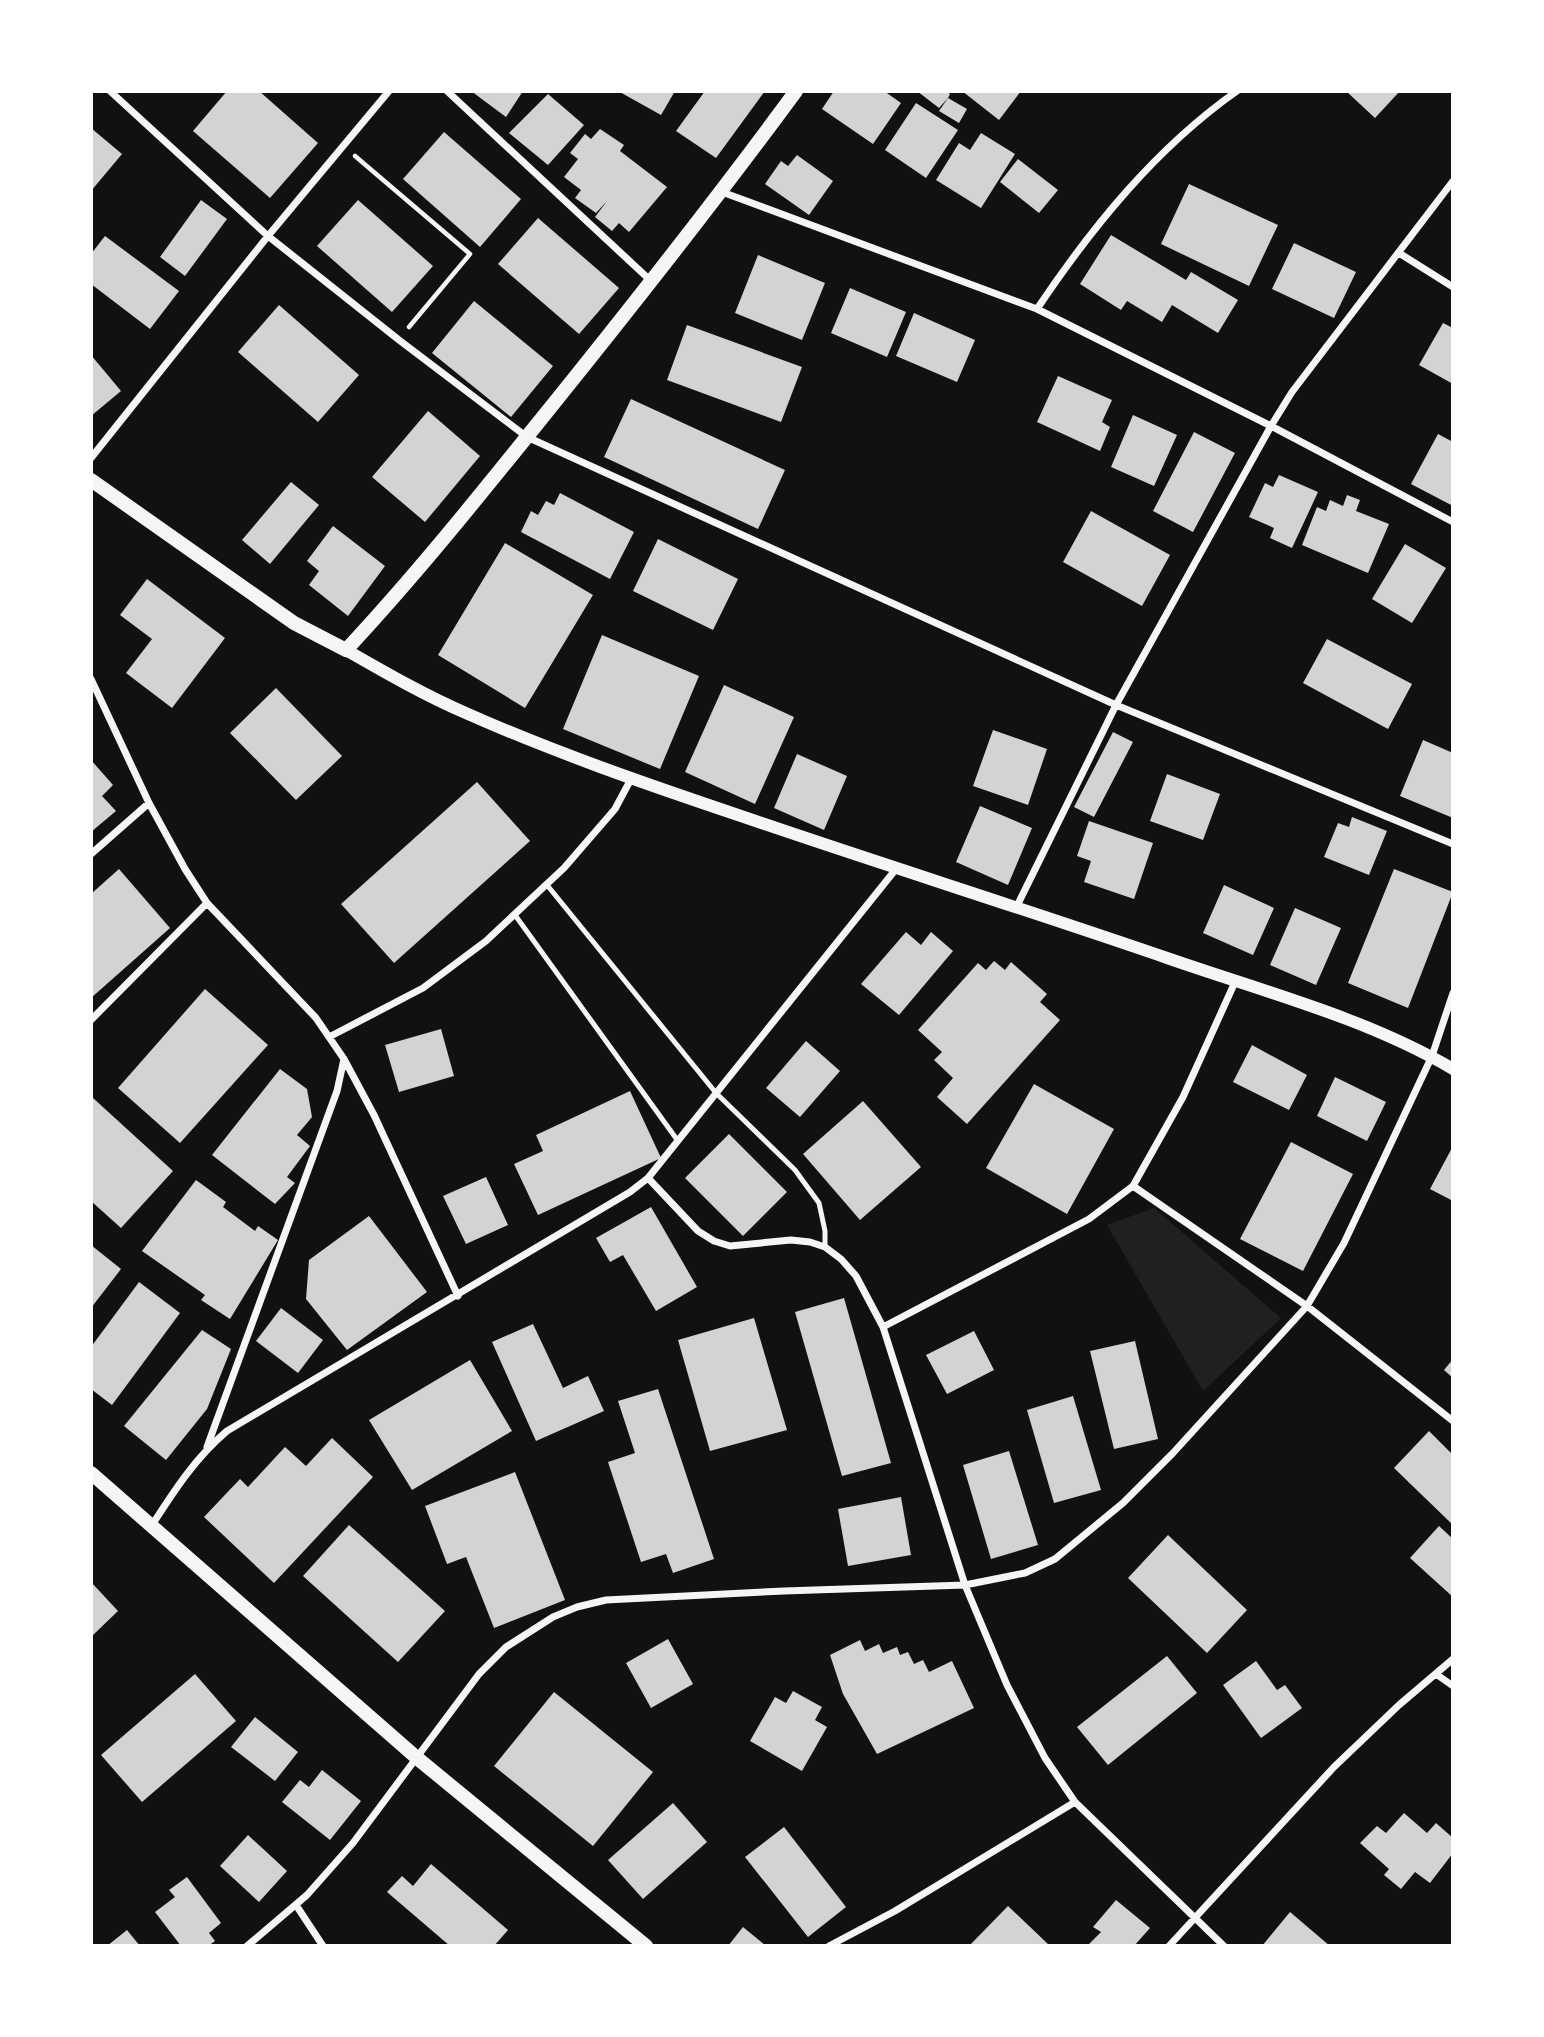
<svg xmlns="http://www.w3.org/2000/svg" width="1544" height="2037" font-family="Poppins,sans-serif">
<rect width="100%" height="100%" fill="#111"/>
<path fill="#202020" d="M 1154,1208 L 1281,1318 L 1203,1391 L 1107,1225 Z"/>
<path fill="#d3d3d3" d="M 227,91 L 259,91 L 318,143 L 270,198 L 193,131 Z
M 471,91 L 523,91 L 506,117 Z
M 618,91 L 675,91 L 661,115 Z
M 705,91 L 765,91 L 716,158 L 676,131 Z
M 834,91 L 884,91 L 901,103 L 873,144 L 822,109 Z
M 917,91 L 947,91 L 950,94 L 948,98 L 967,109 L 959,123 L 939,111 L 948,98 L 939,108 Z
M 962,91 L 1021,91 L 999,120 Z
M 1346,91 L 1400,91 L 1375,118 Z
M 548,94 L 584,125 L 548,165 L 509,133 Z
M 916,103 L 958,130 L 926,178 L 885,150 Z
M 91,128 L 122,154 L 91,191 Z
M 600,129 L 624,145 L 620,151 L 667,187 L 629,232 L 619,223 L 612,231 L 595,217 L 607,201 L 596,213 L 575,198 L 581,190 L 564,177 L 578,159 L 570,153 L 585,134 L 591,139 Z
M 444,132 L 521,199 L 480,247 L 403,179 Z
M 981,133 L 1015,154 L 981,208 L 936,180 L 959,143 L 970,150 Z
M 797,155 L 833,181 L 809,215 L 765,184 L 781,161 L 788,166 Z
M 1018,159 L 1058,190 L 1039,213 L 1000,182 Z
M 1189,184 L 1278,225 L 1249,286 L 1161,244 Z
M 201,200 L 227,219 L 185,276 L 160,257 Z
M 358,200 L 433,266 L 392,312 L 317,246 Z
M 538,218 L 619,288 L 579,334 L 498,264 Z
M 1111,235 L 1186,280 L 1191,272 L 1238,300 L 1218,333 L 1172,305 L 1162,322 L 1127,301 L 1121,310 L 1080,284 Z
M 105,236 L 179,291 L 150,329 L 91,284 L 91,254 Z
M 1294,243 L 1356,272 L 1334,318 L 1272,289 Z
M 758,255 L 825,283 L 802,340 L 735,313 Z
M 850,288 L 906,312 L 887,357 L 831,333 Z
M 474,301 L 553,366 L 511,417 L 432,353 Z
M 279,305 L 359,375 L 318,422 L 238,352 Z
M 914,313 L 975,340 L 957,382 L 896,356 Z
M 1443,323 L 1453,328 L 1453,384 L 1419,365 Z
M 687,325 L 802,367 L 781,422 L 667,380 Z
M 91,355 L 121,391 L 91,416 Z
M 1058,376 L 1112,400 L 1102,422 L 1110,427 L 1100,451 L 1037,422 Z
M 631,399 L 785,470 L 758,529 L 604,457 Z
M 428,411 L 480,456 L 425,522 L 372,477 Z
M 1133,415 L 1177,435 L 1154,486 L 1111,467 Z
M 1194,432 L 1235,453 L 1193,532 L 1153,511 Z
M 1438,434 L 1453,442 L 1453,506 L 1411,484 Z
M 1279,475 L 1318,492 L 1292,548 L 1270,538 L 1274,528 L 1249,517 L 1265,483 L 1273,487 Z
M 291,482 L 319,505 L 270,564 L 242,540 Z
M 560,493 L 634,532 L 610,579 L 521,532 L 531,511 L 538,515 L 546,501 L 554,505 Z
M 1347,495 L 1360,500 L 1356,511 L 1389,524 L 1368,573 L 1302,545 L 1317,507 L 1326,511 L 1330,500 L 1343,506 Z
M 1091,511 L 1170,555 L 1142,606 L 1063,562 Z
M 333,526 L 385,566 L 348,616 L 309,585 L 319,571 L 307,561 Z
M 658,539 L 738,579 L 713,630 L 633,591 Z
M 505,543 L 593,595 L 525,708 L 438,655 Z
M 1405,544 L 1446,568 L 1412,623 L 1372,599 Z
M 147,579 L 225,638 L 172,708 L 126,673 L 152,639 L 120,615 Z
M 602,635 L 699,676 L 660,769 L 563,729 Z
M 1327,639 L 1412,684 L 1388,729 L 1303,683 Z
M 724,685 L 794,717 L 755,804 L 685,772 Z
M 276,688 L 342,756 L 296,800 L 230,733 Z
M 993,730 L 1047,749 L 1028,805 L 973,786 Z
M 1113,732 L 1133,742 L 1094,817 L 1074,807 Z
M 1423,740 L 1453,753 L 1453,818 L 1400,796 Z
M 797,754 L 847,776 L 824,830 L 774,808 Z
M 91,760 L 113,785 L 102,796 L 116,811 L 91,832 Z
M 1167,774 L 1220,794 L 1203,840 L 1150,821 Z
M 477,782 L 530,841 L 394,963 L 341,904 Z
M 980,806 L 1032,828 L 1008,885 L 956,862 Z
M 1352,817 L 1387,831 L 1369,875 L 1324,857 L 1338,823 L 1349,827 Z
M 1089,821 L 1153,843 L 1134,899 L 1084,882 L 1091,861 L 1077,856 Z
M 119,869 L 170,928 L 91,998 L 91,894 Z
M 1394,869 L 1453,892 L 1408,1008 L 1348,983 Z
M 1224,885 L 1274,908 L 1253,955 L 1203,933 Z
M 1295,908 L 1341,928 L 1316,985 L 1270,965 Z
M 906,932 L 921,945 L 931,932 L 953,951 L 899,1015 L 861,984 Z
M 994,961 L 1005,970 L 1011,962 L 1047,994 L 1040,1002 L 1060,1020 L 967,1124 L 937,1097 L 953,1078 L 934,1060 L 942,1052 L 918,1030 L 978,963 L 986,970 Z
M 205,989 L 268,1045 L 180,1143 L 118,1088 Z
M 441,1029 L 454,1076 L 399,1092 L 385,1045 Z
M 806,1041 L 840,1071 L 800,1117 L 766,1088 Z
M 1252,1045 L 1307,1075 L 1289,1110 L 1233,1082 Z
M 280,1069 L 307,1089 L 312,1117 L 297,1135 L 310,1146 L 287,1177 L 295,1183 L 275,1204 L 212,1155 Z
M 1335,1077 L 1386,1102 L 1367,1141 L 1317,1116 Z
M 1034,1084 L 1114,1129 L 1067,1214 L 986,1168 Z
M 630,1091 L 661,1158 L 538,1215 L 514,1164 L 543,1151 L 536,1135 Z
M 93,1098 L 173,1171 L 121,1228 L 91,1201 Z
M 863,1101 L 921,1167 L 860,1220 L 803,1154 Z
M 729,1134 L 787,1192 L 743,1236 L 685,1178 Z
M 1291,1142 L 1353,1174 L 1303,1271 L 1240,1239 Z
M 1453,1146 L 1453,1201 L 1430,1189 Z
M 486,1177 L 508,1225 L 466,1244 L 443,1196 Z
M 196,1180 L 226,1202 L 223,1207 L 255,1231 L 258,1226 L 278,1240 L 230,1319 L 201,1300 L 205,1295 L 142,1251 Z
M 651,1207 L 697,1287 L 656,1311 L 623,1255 L 610,1262 L 596,1238 Z
M 369,1216 L 427,1292 L 347,1350 L 306,1299 L 309,1260 Z
M 91,1245 L 121,1269 L 91,1308 Z
M 139,1282 L 180,1313 L 112,1405 L 91,1389 L 91,1347 Z
M 844,1298 L 891,1463 L 842,1476 L 795,1312 Z
M 281,1308 L 323,1340 L 298,1373 L 256,1341 Z
M 754,1318 L 787,1430 L 710,1451 L 678,1340 Z
M 533,1324 L 563,1388 L 588,1376 L 604,1411 L 536,1441 L 492,1342 Z
M 202,1330 L 231,1349 L 207,1409 L 166,1460 L 124,1426 Z
M 974,1331 L 994,1370 L 947,1394 L 926,1355 Z
M 1135,1341 L 1158,1439 L 1114,1449 L 1090,1351 Z
M 1453,1359 L 1453,1378 L 1444,1370 Z
M 470,1360 L 512,1431 L 412,1490 L 369,1420 Z
M 658,1389 L 714,1559 L 673,1573 L 666,1554 L 641,1562 L 608,1462 L 635,1453 L 618,1401 Z
M 1073,1396 L 1101,1490 L 1054,1503 L 1027,1410 Z
M 1429,1431 L 1453,1455 L 1453,1525 L 1394,1468 Z
M 332,1438 L 373,1477 L 274,1583 L 204,1517 L 240,1479 L 248,1487 L 285,1447 L 306,1466 Z
M 1009,1451 L 1038,1545 L 991,1559 L 963,1465 Z
M 515,1472 L 565,1600 L 494,1628 L 466,1557 L 447,1564 L 425,1506 Z
M 901,1497 L 911,1555 L 848,1566 L 838,1509 Z
M 349,1525 L 445,1611 L 398,1662 L 303,1576 Z
M 1439,1526 L 1453,1539 L 1453,1597 L 1410,1558 Z
M 1168,1535 L 1247,1610 L 1207,1653 L 1128,1578 Z
M 91,1582 L 118,1611 L 91,1637 Z
M 668,1639 L 693,1684 L 651,1708 L 626,1663 Z
M 860,1640 L 865,1651 L 879,1644 L 883,1653 L 897,1647 L 900,1655 L 908,1652 L 914,1664 L 923,1660 L 929,1672 L 952,1661 L 974,1708 L 877,1754 L 843,1694 L 830,1655 Z
M 1167,1656 L 1197,1693 L 1108,1765 L 1077,1727 Z
M 1256,1661 L 1277,1690 L 1285,1685 L 1302,1708 L 1261,1738 L 1223,1685 Z
M 195,1674 L 236,1721 L 142,1802 L 101,1755 Z
M 793,1691 L 822,1707 L 815,1720 L 827,1727 L 802,1771 L 750,1741 L 775,1697 L 786,1703 Z
M 554,1692 L 653,1772 L 593,1846 L 494,1766 Z
M 255,1717 L 298,1752 L 275,1781 L 231,1747 Z
M 322,1770 L 361,1801 L 330,1840 L 282,1802 L 300,1780 L 309,1787 Z
M 673,1803 L 707,1842 L 643,1899 L 608,1860 Z
M 1404,1813 L 1427,1833 L 1436,1823 L 1453,1838 L 1453,1853 L 1430,1883 L 1415,1872 L 1401,1889 L 1384,1875 L 1389,1869 L 1360,1843 L 1377,1826 L 1386,1833 Z
M 784,1827 L 846,1907 L 808,1937 L 745,1857 Z
M 248,1835 L 287,1871 L 259,1902 L 220,1866 Z
M 431,1864 L 508,1930 L 494,1946 L 450,1946 L 387,1892 L 402,1876 L 413,1886 Z
M 187,1877 L 221,1923 L 209,1933 L 215,1941 L 208,1946 L 181,1946 L 155,1912 L 175,1897 L 169,1890 Z
M 1116,1900 L 1150,1928 L 1134,1946 L 1087,1946 L 1101,1932 L 1093,1927 Z
M 1008,1906 L 1050,1946 L 969,1946 Z
M 1290,1912 L 1330,1946 L 1262,1946 Z
M 743,1927 L 766,1946 L 728,1946 Z
M 127,1930 L 140,1946 L 107,1946 Z"/>
<g fill="none" stroke-linecap="round" stroke-linejoin="round">
<path stroke="#f5f5f5" stroke-width="4.5" d="M 355,156 L 470,254 L 409,327"/>
<path stroke="#f5f5f5" stroke-width="5" d="M 547,885 L 716,1093 L 795,1170 L 819,1203 L 825,1231 L 825,1247
M 515,915 L 678,1141"/>
<path stroke="#f5f5f5" stroke-width="7" d="M 110,91 L 268,236 L 399,340 L 527,437 L 1116,705 L 1453,844
M 447,91 L 651,281
M 722,192 L 1037,309 L 1271,426 L 1453,522
M 1399,253 L 1453,287
M 1037,309 C 1092,227 1156,148 1237,91
M 91,458 L 268,236 L 389,91
M 91,679 L 149,803 L 185,869 L 207,903 L 316,1018 L 344,1059 L 374,1115 L 458,1296
M 91,854 L 149,803
M 1017,906 L 1116,705 L 1271,426 L 1292,392 L 1453,181
M 91,1020 L 207,903
M 331,1036 L 423,988 L 486,941 L 564,868 L 615,809 L 631,779
M 648,1178 L 698,1231 L 714,1241 L 730,1246 L 791,1240 L 810,1242 L 825,1247 L 841,1259 L 856,1276 L 883,1327 L 965,1585 L 1007,1685 L 1045,1758 L 1075,1802 L 1224,1946
M 1133,1186 L 1307,1306 L 1453,1421
M 883,1327 L 1089,1219 L 1133,1186 L 1183,1097 L 1235,982
M 207,1447 L 337,1091 L 344,1059
M 152,1525 C 174,1491 195,1458 227,1431 L 630,1192 L 648,1178 L 896,869
M 1436,1674 L 1453,1686
M 296,1905 L 323,1946
M 247,1946 L 307,1895 L 353,1843 L 479,1674 L 506,1647 L 553,1617 L 577,1607 L 606,1600 L 784,1591 L 965,1585 L 1025,1573 L 1055,1559 L 1123,1503 L 1173,1453 L 1307,1306 L 1344,1243 L 1432,1056 L 1453,993
M 829,1946 L 895,1911 L 1075,1802
M 1169,1946 L 1334,1767 L 1399,1705 L 1453,1659"/>
<path stroke="#f5f5f5" stroke-width="12" d="M 346,650 C 386,673 426,696 468,714 C 556,753 649,785 741,816 C 884,865 1028,910 1170,959 C 1265,992 1366,1018 1453,1069"/>
<path stroke="#f5f5f5" stroke-width="14" d="M 91,480 L 294,623 L 346,650 C 414,577 476,500 538,423 C 626,314 713,204 796,91
M 91,1473 L 417,1758 L 646,1946"/>
</g>
<rect width="1544" height="2037" fill="none" stroke="#ffffff" stroke-width="186"/>
</svg>
